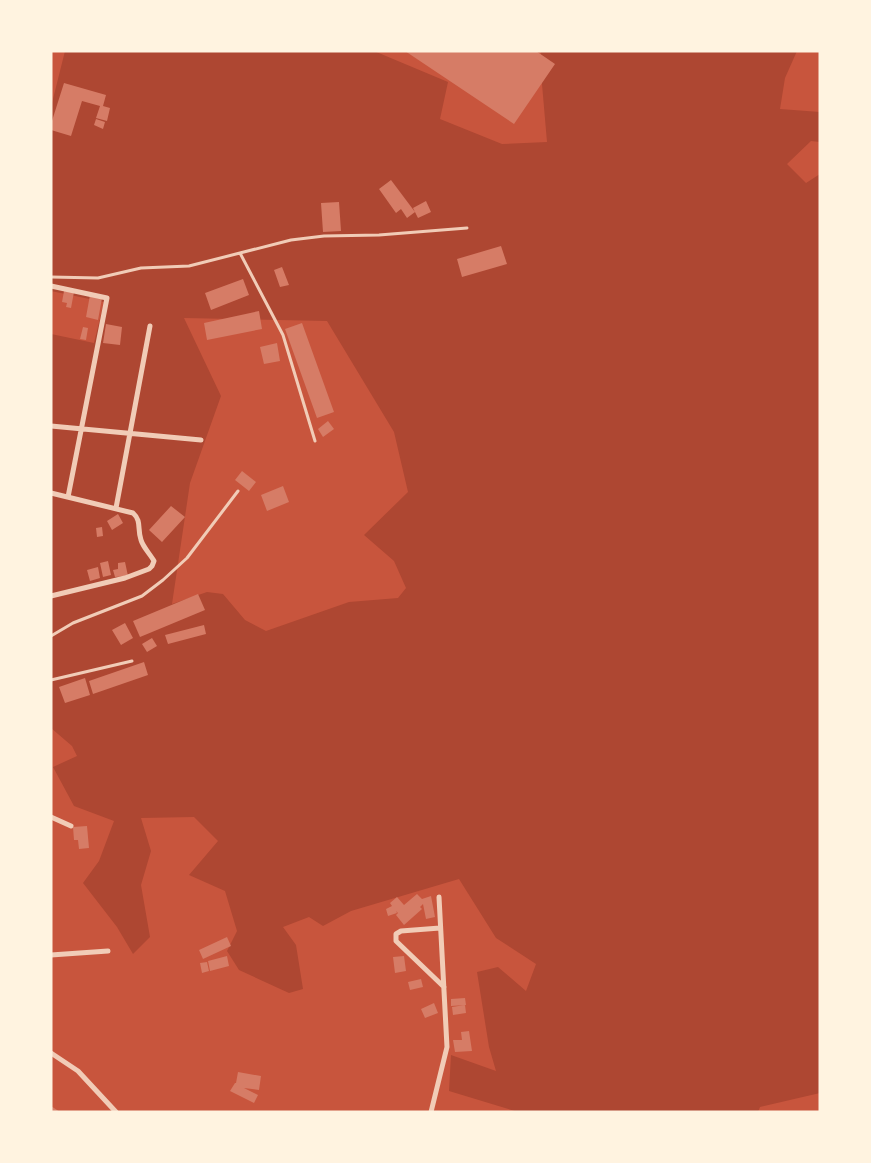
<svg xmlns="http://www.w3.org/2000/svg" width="871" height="1163" font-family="Figtree,sans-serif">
<rect width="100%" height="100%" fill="#c8553d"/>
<path fill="#ae4732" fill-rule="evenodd" d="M 65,51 L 374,51 L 448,82 L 440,119 L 502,144 L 547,142 L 540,61 L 541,51 L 797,51 L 785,78 L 780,109 L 820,112 L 820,142 L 811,141 L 787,164 L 806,183 L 820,174 L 820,1093 L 760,1107 L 758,1112 L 518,1112 L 449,1091 L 451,1055 L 496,1071 L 489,1047 L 477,972 L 498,967 L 526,991 L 536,964 L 496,938 L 459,879 L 351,911 L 323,926 L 309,917 L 283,927 L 296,945 L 303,989 L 289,993 L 239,970 L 227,951 L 237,931 L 225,891 L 189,875 L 218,841 L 194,817 L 141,818 L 151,851 L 141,885 L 150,937 L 133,954 L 117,927 L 83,883 L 99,861 L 114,821 L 74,806 L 53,767 L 77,756 L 72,746 L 51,728 L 51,334 L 94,343 L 104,302 L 51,291 L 51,107 ZM 184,318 L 327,321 L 394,432 L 408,492 L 364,535 L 394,561 L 406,588 L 398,598 L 349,602 L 266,631 L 245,620 L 223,594 L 207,592 L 172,604 L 190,483 L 221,396 Z"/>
<path fill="#d67c66" d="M 405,51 L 536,51 L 555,64 L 514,124 Z
M 64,83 L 106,95 L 103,106 L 110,108 L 107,121 L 96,118 L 100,106 L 82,101 L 71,136 L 51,130 L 51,124 Z
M 96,119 L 105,122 L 103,129 L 94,125 Z
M 391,180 L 415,212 L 407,218 L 401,209 L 396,213 L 379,189 Z
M 426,201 L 431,212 L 418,218 L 413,208 Z
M 339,202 L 341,231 L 323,232 L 321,203 Z
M 501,246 L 507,264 L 462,277 L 457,259 Z
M 282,267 L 289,285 L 280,287 L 274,270 Z
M 243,279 L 249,295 L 211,310 L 205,293 Z
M 64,291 L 74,292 L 71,308 L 66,307 L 67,303 L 62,302 Z
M 90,295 L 102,298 L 98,320 L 86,317 Z
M 259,311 L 262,329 L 207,340 L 204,323 Z
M 302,323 L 334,412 L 317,418 L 285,329 Z
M 106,324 L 122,327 L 120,345 L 103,343 Z
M 83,327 L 88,328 L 86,340 L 80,339 Z
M 277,343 L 280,361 L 264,364 L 260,347 Z
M 328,421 L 334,429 L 323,437 L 318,429 Z
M 242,471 L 256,482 L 249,491 L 235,480 Z
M 283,486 L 289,502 L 267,511 L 261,495 Z
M 171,506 L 185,517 L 162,542 L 149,530 Z
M 118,514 L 123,523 L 112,530 L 107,521 Z
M 102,527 L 103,536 L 97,537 L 96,528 Z
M 108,561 L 111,575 L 103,577 L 100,563 Z
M 125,562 L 128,576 L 115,577 L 113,570 L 118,569 L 118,563 Z
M 98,567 L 100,578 L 90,581 L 87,570 Z
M 198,594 L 205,610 L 140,637 L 133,621 Z
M 125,623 L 133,638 L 121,645 L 112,630 Z
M 204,625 L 206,634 L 168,644 L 165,635 Z
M 152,638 L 157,646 L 147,652 L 142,644 Z
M 144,662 L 148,675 L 93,694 L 89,681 Z
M 85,678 L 90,695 L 65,703 L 59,687 Z
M 87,826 L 89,848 L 79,849 L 78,840 L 74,840 L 73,827 Z
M 417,894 L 422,899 L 431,896 L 435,917 L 426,919 L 423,904 L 420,907 L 422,909 L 404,925 L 396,915 L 398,913 L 396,911 L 397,913 L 388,916 L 386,909 L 392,906 L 390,903 L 397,897 L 404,905 Z
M 227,937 L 231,946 L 203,959 L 199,950 Z
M 227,956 L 229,966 L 210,971 L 208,961 Z
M 404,956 L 406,971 L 395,973 L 393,957 Z
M 207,962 L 209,971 L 202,973 L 200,963 Z
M 421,979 L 423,987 L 410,990 L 408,982 Z
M 465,998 L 466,1005 L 451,1006 L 451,999 Z
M 434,1003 L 438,1013 L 425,1018 L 421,1009 Z
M 465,1005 L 466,1013 L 453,1015 L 452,1007 Z
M 469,1031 L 472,1051 L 455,1052 L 453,1040 L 462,1040 L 461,1032 Z
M 238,1072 L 261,1076 L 259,1090 L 244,1088 L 258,1095 L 254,1103 L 230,1091 L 235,1083 L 236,1083 Z
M 51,1106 L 60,1112 L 51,1112 Z"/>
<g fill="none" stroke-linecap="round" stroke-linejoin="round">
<path stroke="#f1ccb7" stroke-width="3" d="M 240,253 L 283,335 L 315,441
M 51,277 L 98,278 L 141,268 L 189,266 L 291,240 L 324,236 L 379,235 L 467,228
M 51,636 L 73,623 L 142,596 L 163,580 L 187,558 L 238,491
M 51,680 L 132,661"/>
<path stroke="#f1ccb7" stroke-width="5" d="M 51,286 L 107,298 L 68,497
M 51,426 L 201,440
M 51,493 L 133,513 C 142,521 137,529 141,540 C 143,547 150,554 154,561 L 152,566 L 149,569 L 125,578 L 51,596
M 116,508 L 150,326
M 51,817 L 71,826
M 440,928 L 401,931 L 396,934 L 396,941 L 444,987
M 51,955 L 108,951
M 51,1053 L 78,1071 L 116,1112
M 431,1112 L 447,1047 L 439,897"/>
</g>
<rect width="871" height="1163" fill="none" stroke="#fff3e0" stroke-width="105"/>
</svg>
